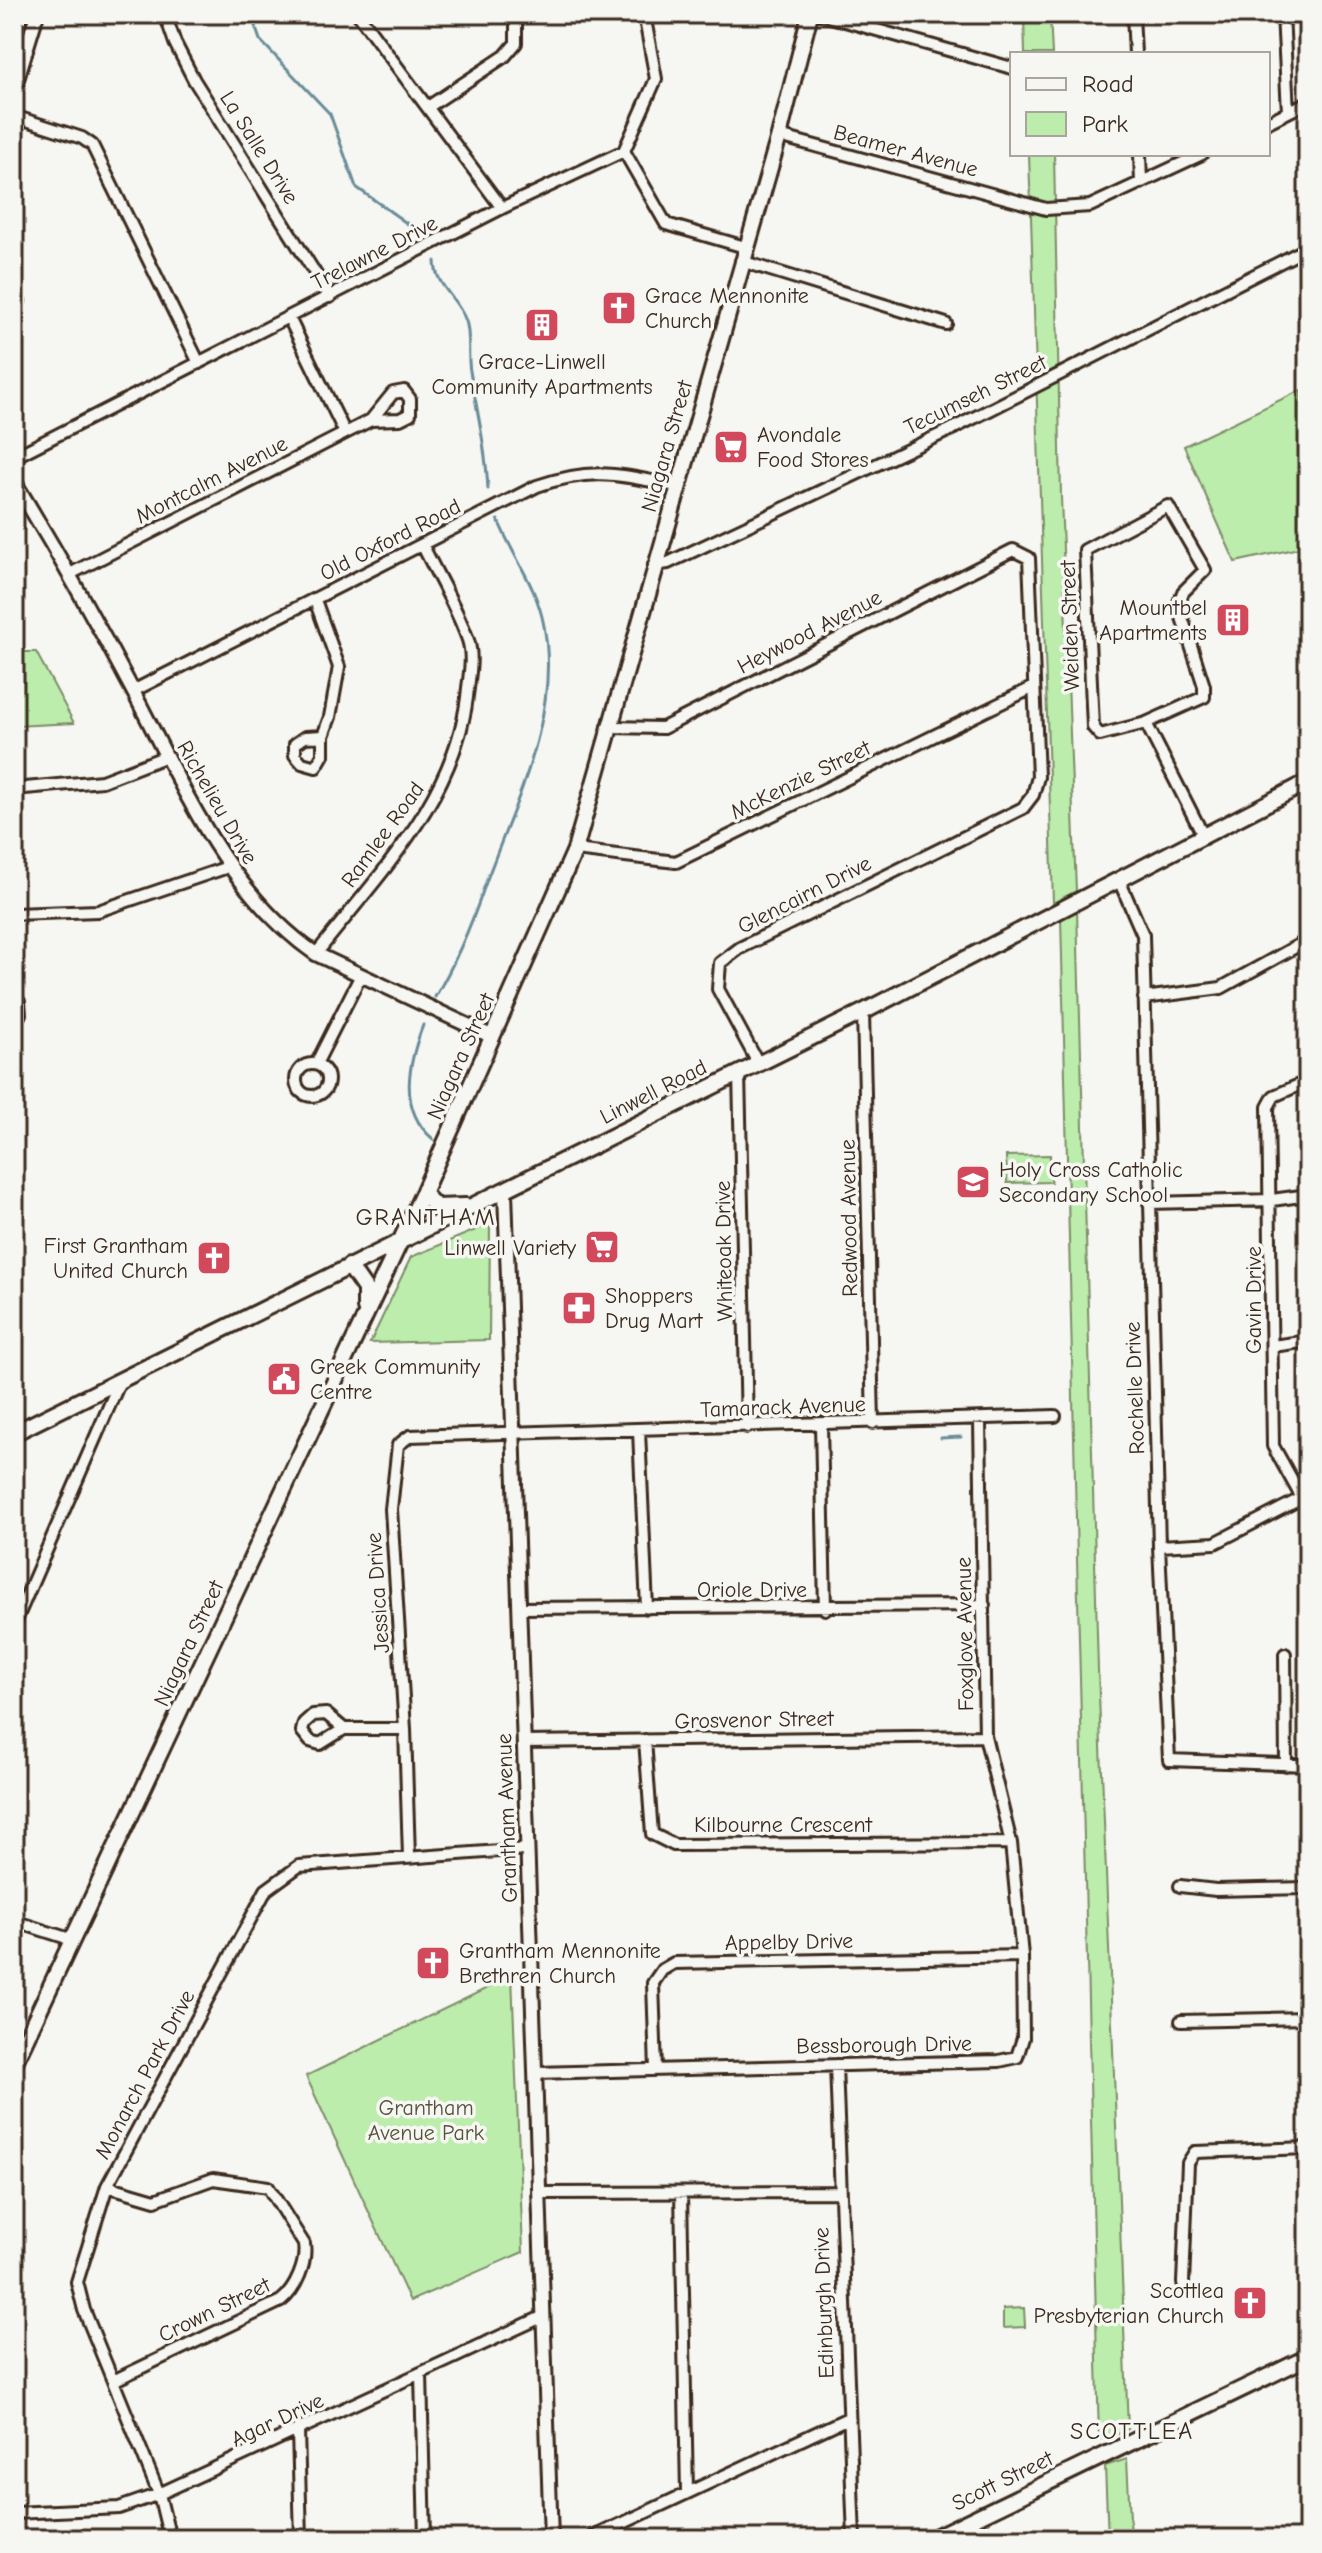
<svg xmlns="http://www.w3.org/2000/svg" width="1322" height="2553" font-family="'Comic Neue',sans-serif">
<rect width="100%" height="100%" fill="#f6f6f2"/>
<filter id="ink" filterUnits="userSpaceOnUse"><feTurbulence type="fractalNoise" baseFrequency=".0125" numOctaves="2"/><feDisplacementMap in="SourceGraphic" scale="16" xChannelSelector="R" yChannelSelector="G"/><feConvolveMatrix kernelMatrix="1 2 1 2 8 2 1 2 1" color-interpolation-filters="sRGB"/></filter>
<g filter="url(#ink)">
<path fill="#bcedad" stroke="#7c8c66" stroke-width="2" d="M 1024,14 L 1050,14 L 1052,54 L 1025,54 Z
M 1029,154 L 1054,154 L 1061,497 L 1076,891 L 1053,903 Z
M 1301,390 L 1308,546 L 1235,562 L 1184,446 Z
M 14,646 L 19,652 L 36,652 L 74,723 L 14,726 Z
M 1077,910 L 1098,1670 L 1128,2429 L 1099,2440 L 1061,917 Z
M 1050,1155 L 1051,1182 L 1007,1183 L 1006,1156 Z
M 490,1224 L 489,1340 L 370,1343 L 411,1257 Z
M 512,1976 L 523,2252 L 410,2301 L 306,2076 Z
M 1024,2308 L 1025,2327 L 1003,2328 L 1003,2309 Z
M 1127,2459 L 1131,2539 L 1108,2539 L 1105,2466 Z"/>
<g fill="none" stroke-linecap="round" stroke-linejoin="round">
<path stroke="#698c98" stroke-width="3" d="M 251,14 L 260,40 L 330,114 L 356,187 L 419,232
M 435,261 C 435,286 458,298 466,321 C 471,337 467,355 470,371 C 477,410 486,449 488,489
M 435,997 C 456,962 472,923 485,885 C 514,804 561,716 544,626 C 537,586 513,557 498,520
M 423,1025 C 409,1062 397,1109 433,1139
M 941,1438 L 961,1437"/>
<g stroke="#3b2a1e" stroke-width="16">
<path id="minor" d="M 165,14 L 175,43 L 194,80 L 330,297
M 358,14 L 502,208
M 820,14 L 1012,68
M 1133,14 L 1135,54
M 1283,14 L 1288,112
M 428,107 L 505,56 L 516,43 L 516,14
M 14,116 L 82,138 L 92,145 L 199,363
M 1268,122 L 1308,102
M 779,136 L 1046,209 L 1090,206 L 1202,154
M 624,151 L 666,224 L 745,247
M 1140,154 L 1141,183
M 741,261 L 946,324
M 14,301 L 19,301
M 289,318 L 345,433
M 14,457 L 502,208 L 624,151 L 656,79 L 644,14
M 1168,506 L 1205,570 L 1183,592 L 1178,605 L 1204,686 L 1204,697 L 1146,723 L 1100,735 L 1093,727 L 1085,550 Z
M 654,565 L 668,563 L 950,430 L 1308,248
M 70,574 L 371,420 L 400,419 L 410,414 L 410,399 L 404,391 L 393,393 L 371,420
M 315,600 L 339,667 L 330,717 L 323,736 L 305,737 L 295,744 L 295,755 L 302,763 L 316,767 L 323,755 L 323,736
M 133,691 L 537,486 C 594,466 620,475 677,486
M 1146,723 L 1204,837
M 608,727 L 663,728 L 1013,550 L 1029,558 L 1038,777 L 1033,795 L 1023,808 L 740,948 L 720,963 L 718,989 L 758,1063
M 14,789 L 102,781 L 167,756
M 575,850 L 676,862 L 1034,687
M 1119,880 L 1143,935 L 1159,1546 L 1169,1760 L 1308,1765
M 14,914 L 98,911 L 228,867
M 316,954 C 379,874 459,795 468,688 C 470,673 473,655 468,640 C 457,608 438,577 423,546
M 1144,998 L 1221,988 L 1308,940
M 14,999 L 19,1002 L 20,1014 L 14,1023
M 863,1012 L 873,1423
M 316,1064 L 360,977
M296 1080a16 16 0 1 1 32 0a16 16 0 1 1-32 0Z
M 739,1073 L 747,1427
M 1149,1203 L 1272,1200 L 1308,1195
M 1273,1346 L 1308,1341
M 821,1424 L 825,1609
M 639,1431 L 647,1608
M 1302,1498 L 1273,1446 L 1268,1107 L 1274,1096 L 1308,1081
M 1159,1546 L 1215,1543 L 1306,1496
M 519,1608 L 984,1605
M 14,1625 L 120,1381
M 1285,1654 L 1286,1765
M 344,1729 L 320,1744 L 310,1741 L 302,1731 L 304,1723 L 313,1715 L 326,1714 L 344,1729 L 405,1729
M 645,1740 L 652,1834 L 674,1845 L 1011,1843
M 524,1742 L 985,1736
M 409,1857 L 405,1729 L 391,1509 L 398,1445 L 410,1436 L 1055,1416
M 1180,1886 L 1216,1890 L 1308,1888
M 14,1921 L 73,1940
M 1181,2021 L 1308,2018
M 836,2065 L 854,2539
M 656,2070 L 653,1983 L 662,1970 L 674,1963 L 1022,1956
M 536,2073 L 999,2061 L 1017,2057 L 1023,2038 L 1022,1956 L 1011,1843 L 985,1736 L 980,1421
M 107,2186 L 155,2200 L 213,2179 L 268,2187 L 304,2244 C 307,2263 296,2289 281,2301 L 113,2381
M 539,2193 L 839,2192
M 681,2193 L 687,2492
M 1183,2283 L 1188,2163 L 1195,2152 L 1308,2148
M 421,2374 L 425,2539
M 298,2431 L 301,2539
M 14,2513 L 119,2508 L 159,2494 L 544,2316
M 170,2539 L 159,2494 L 84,2310 L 77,2282 L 107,2186 L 266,1890 L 299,1866 L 527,1849
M 589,2539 L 848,2418"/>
</g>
<g stroke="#3b2a1e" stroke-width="18">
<path id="tertiary" d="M 14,89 L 37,14
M 14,481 C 56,550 96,621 134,693 C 183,786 226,892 316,954 L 493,1037
M 505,1191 L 551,2539"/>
</g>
<g stroke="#3b2a1e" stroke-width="20">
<path id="secondary" d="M 423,1193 L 436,1207 L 466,1206
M 349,1266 L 365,1289 L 365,1308
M 14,1433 L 863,1012 L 1308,782
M 14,2064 L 423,1193 L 575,850 L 779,136 L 810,14
M 931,2539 L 1308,2357"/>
</g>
<use href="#minor" stroke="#f6f6f2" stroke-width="10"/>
<use href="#tertiary" stroke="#f6f6f2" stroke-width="12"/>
<use href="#secondary" stroke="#f6f6f2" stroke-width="14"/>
</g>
</g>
<defs>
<g id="church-square" transform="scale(1.8)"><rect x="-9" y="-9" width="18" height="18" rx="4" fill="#d1495b" stroke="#f6f6f2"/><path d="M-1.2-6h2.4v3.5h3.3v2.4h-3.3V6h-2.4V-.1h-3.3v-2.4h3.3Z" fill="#fff"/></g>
<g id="building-square" transform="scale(1.8)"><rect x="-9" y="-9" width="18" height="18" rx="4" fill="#d1495b" stroke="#f6f6f2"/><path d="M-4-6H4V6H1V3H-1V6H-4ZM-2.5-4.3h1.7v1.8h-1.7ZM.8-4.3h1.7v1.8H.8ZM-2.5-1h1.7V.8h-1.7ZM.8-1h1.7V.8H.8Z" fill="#fff"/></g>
<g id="supermarket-square" transform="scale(1.8)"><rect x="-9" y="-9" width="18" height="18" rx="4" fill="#d1495b" stroke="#f6f6f2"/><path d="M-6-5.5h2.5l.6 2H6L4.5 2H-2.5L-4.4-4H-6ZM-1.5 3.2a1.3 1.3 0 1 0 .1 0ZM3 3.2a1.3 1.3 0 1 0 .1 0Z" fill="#fff"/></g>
<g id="school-square" transform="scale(1.8)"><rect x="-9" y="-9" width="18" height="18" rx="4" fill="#d1495b" stroke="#f6f6f2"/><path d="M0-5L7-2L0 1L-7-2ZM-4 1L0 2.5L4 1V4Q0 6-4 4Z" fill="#fff"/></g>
<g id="pharmacy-square" transform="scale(1.8)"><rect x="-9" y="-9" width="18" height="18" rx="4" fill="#d1495b" stroke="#f6f6f2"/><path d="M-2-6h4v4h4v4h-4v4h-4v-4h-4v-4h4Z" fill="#fff"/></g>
<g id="civic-square" transform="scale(1.8)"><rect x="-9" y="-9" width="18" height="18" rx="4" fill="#d1495b" stroke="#f6f6f2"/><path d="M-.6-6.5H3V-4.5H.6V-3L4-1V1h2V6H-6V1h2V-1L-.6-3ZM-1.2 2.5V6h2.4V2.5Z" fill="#fff"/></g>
</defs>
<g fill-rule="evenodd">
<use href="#church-square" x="619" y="308"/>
<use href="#building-square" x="542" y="325"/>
<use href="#supermarket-square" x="731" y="447"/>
<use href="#building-square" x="1233" y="620"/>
<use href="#school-square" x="973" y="1182"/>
<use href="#supermarket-square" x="602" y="1247"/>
<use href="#church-square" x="214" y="1258"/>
<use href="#pharmacy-square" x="579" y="1308"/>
<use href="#civic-square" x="284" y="1379"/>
<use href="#church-square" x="433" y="1963"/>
<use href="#church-square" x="1250" y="2303"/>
</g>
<g text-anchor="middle" stroke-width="7" stroke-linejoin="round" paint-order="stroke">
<g font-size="22" fill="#3b2a1e" stroke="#f6f6f2">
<text transform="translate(260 147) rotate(58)" y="8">La Salle Drive</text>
<text transform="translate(906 150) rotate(15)" y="8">Beamer Avenue</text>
<text transform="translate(374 252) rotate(-27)" y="8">Trelawne Drive</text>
<text transform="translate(975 394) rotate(-26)" y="8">Tecumseh Street</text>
<text transform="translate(666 446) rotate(-74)" y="8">Niagara Street</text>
<text transform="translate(211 479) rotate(-27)" y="8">Montcalm Avenue</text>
<text transform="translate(390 539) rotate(-27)" y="8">Old Oxford Road</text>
<text transform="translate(1069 626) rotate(-92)" y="8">Weiden Street</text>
<text transform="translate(809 631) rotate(-27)" y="8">Heywood Avenue</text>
<text transform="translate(800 779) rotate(-26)" y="8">McKenzie Street</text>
<text transform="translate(218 802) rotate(60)" y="8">Richelieu Drive</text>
<text transform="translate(382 834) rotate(-54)" y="8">Ramlee Road</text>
<text transform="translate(804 894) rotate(-27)" y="8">Glencairn Drive</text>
<text transform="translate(460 1056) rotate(-66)" y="8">Niagara Street</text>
<text transform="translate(653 1091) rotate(-27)" y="8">Linwell Road</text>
<text transform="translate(848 1218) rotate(-91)" y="8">Redwood Avenue</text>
<text transform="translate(723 1251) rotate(-91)" y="8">Whiteoak Drive</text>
<text transform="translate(1253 1300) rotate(-90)" y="8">Gavin Drive</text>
<text transform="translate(1134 1388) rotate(-92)" y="8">Rochelle Drive</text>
<text transform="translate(783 1406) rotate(-2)" y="8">Tamarack Avenue</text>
<text x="752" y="1597">Oriole Drive</text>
<text transform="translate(377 1593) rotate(-94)" y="8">Jessica Drive</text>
<text transform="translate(964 1634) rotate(-91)" y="8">Foxglove Avenue</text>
<text transform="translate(188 1643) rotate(-65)" y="8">Niagara Street</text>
<text transform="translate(754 1719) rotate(-1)" y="8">Grosvenor Street</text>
<text transform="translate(506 1818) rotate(-92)" y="8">Grantham Avenue</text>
<text x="783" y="1832">Kilbourne Crescent</text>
<text transform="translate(789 1941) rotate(-1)" y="8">Appelby Drive</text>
<text transform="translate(884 2044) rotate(-1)" y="8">Bessborough Drive</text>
<text transform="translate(144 2074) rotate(-62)" y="8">Monarch Park Drive</text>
<text transform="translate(823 2303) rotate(-92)" y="8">Edinburgh Drive</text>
<text transform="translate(214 2309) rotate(-26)" y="8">Crown Street</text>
<text transform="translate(277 2419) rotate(-25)" y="8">Agar Drive</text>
<text transform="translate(1002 2480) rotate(-26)" y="8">Scott Street</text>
</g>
<g font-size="22" fill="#3b2a1e" stroke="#f6f6f2" text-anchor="start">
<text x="645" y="303">Grace Mennonite<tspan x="645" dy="25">Church</tspan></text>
<text x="542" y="369" text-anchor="middle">Grace-Linwell<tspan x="542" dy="25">Community Apartments</tspan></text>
<text x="757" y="442">Avondale<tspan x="757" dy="25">Food Stores</tspan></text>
<text x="1207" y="615" text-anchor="end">Mountbel<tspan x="1207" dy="25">Apartments</tspan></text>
<text x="999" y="1177">Holy Cross Catholic<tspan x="999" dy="25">Secondary School</tspan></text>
<text x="188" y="1253" text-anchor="end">First Grantham<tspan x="188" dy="25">United Church</tspan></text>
<text x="576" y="1255" text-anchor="end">Linwell Variety</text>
<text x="605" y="1303">Shoppers<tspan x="605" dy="25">Drug Mart</tspan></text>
<text x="310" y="1374">Greek Community<tspan x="310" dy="25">Centre</tspan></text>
<text x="459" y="1958">Grantham Mennonite<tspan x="459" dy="25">Brethren Church</tspan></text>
<text x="1224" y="2298" text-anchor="end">Scottlea<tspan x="1224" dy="25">Presbyterian Church</tspan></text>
</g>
<g font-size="22" fill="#55513b" stroke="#f6f6f2">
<text x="426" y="2115">Grantham<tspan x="426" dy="25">Avenue Park</tspan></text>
</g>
<g font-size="24" letter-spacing="2" fill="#3b2a1e" stroke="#f6f6f2">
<text x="426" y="1225">GRANTHAM</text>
<text x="1132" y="2439">SCOTTLEA</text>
</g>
</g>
<rect width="1322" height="2553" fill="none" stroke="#f6f6f2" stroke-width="48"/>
<rect x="24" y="24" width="1274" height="2505" fill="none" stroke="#3b2a1e" stroke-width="3" filter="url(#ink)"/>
<rect x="1010" y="52" width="260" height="104" fill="#f6f6f2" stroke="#aba49d" stroke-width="2"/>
<rect x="1026" y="78" width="40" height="12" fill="#f6f6f2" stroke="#aba49d" stroke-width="2"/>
<text x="1082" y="92" font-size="24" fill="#3b2a1e">Road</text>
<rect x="1026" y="112" width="40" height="24" fill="#bcedad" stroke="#aba49d" stroke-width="2"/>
<text x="1082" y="132" font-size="24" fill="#3b2a1e">Park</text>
</svg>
